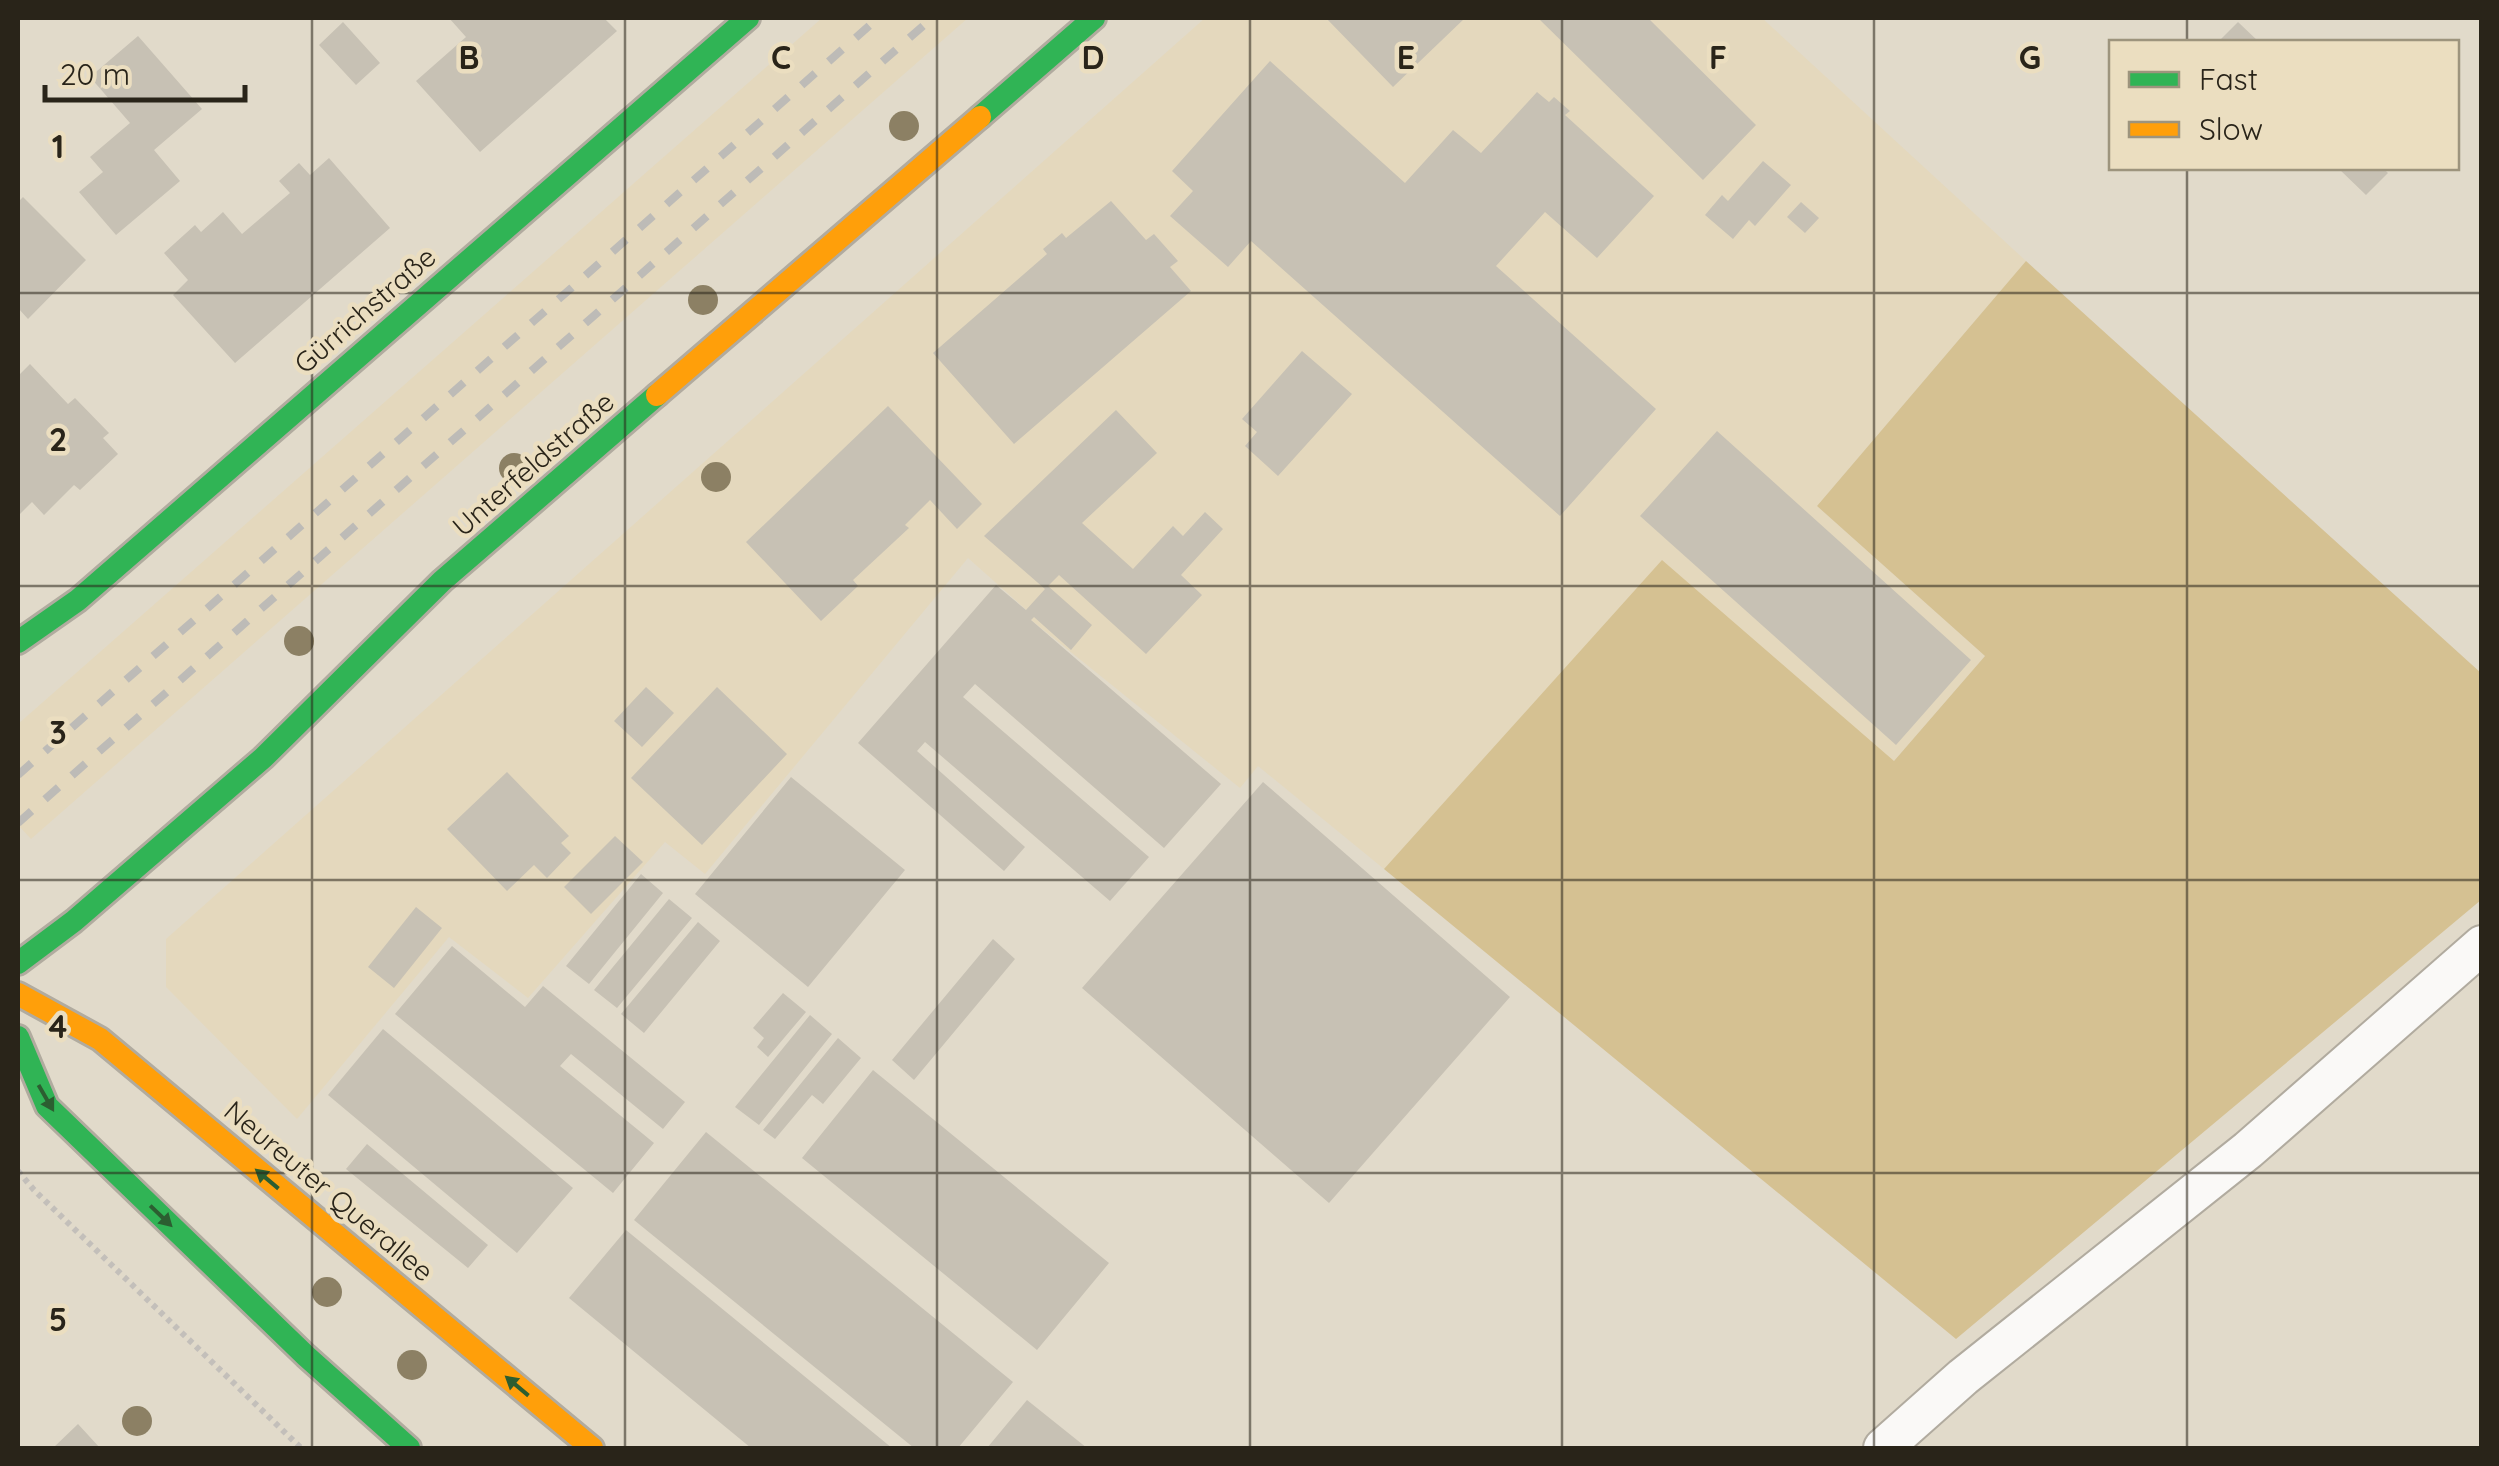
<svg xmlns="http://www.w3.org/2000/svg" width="2499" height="1466" font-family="Quicksand,sans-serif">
<rect width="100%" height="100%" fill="#e1daca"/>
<path fill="#e4d8bd" d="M 822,18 L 968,18 L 31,839 L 18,825 L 18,724 Z
M 1205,18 L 1762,18 L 2026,261 L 1817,506 L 1985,656 L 1893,762 L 1662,561 L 1384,869 L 1258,766 L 1240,788 L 1031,620 L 1033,616 L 968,558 L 705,874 L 665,842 L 528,998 L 449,937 L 297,1119 L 166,987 L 166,939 Z"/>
<path fill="#d5c192" d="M 2026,261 L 2481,673 L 2481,900 L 1956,1339 L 1384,869 L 1662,560 L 1894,761 L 1985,656 L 1817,506 Z"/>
<path fill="#c7c1b4" d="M 449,18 L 604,18 L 617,31 L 480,152 L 416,81 L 466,37 Z
M 1326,18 L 1465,18 L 1393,87 Z
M 1538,18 L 1648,18 L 1756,125 L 1703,180 Z
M 343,22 L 380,63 L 356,85 L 319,45 Z
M 2238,22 L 2259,42 L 2218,42 Z
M 138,36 L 202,109 L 154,150 L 180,181 L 116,235 L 79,192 L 103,172 L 90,157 L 130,123 L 90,77 Z
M 1270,61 L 1405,183 L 1453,130 L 1481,153 L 1537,92 L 1549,102 L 1554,97 L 1570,111 L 1565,115 L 1654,196 L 1597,258 L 1545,212 L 1496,266 L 1656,409 L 1560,516 L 1251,241 L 1228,267 L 1170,216 L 1193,191 L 1172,171 Z
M 329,158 L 390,228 L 235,363 L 173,295 L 188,280 L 164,253 L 195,225 L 201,232 L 223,212 L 242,234 L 290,193 L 279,181 L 299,163 L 310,175 Z
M 1763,161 L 1791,185 L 1755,226 L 1749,220 L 1733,239 L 1705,215 L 1722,195 L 1728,201 Z
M 2338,168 L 2383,168 L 2388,173 L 2366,195 Z
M 23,197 L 86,260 L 28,319 L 18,308 L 18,202 Z
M 1111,201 L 1146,240 L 1154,234 L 1178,261 L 1170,267 L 1191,291 L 1014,444 L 933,353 L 1047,254 L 1043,249 L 1062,233 L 1066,238 Z
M 1801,202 L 1819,218 L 1805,233 L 1787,217 Z
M 1302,351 L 1352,394 L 1278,476 L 1245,446 L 1257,432 L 1242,419 Z
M 30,364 L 68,404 L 75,398 L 109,433 L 103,438 L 118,454 L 80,490 L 74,485 L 44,515 L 32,502 L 18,516 L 18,376 Z
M 888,406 L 982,504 L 957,529 L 930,500 L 905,525 L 909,528 L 853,580 L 858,586 L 821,621 L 746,542 Z
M 1116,410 L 1157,453 L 1082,523 L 1133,569 L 1173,526 L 1183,536 L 1205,512 L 1223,529 L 1181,575 L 1202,595 L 1146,654 L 1059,575 L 1048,586 L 1092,625 L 1071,650 L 1034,617 L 1031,620 L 1221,784 L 1164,848 L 975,684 L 963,697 L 1149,857 L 1110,901 L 925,742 L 917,751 L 1025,847 L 1004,871 L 858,743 L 996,585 L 1026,610 L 1045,589 L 984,536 Z
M 1717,431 L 1971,660 L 1896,745 L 1640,516 Z
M 646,687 L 674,713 L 642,747 L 614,721 Z
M 717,687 L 787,754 L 702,845 L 631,778 Z
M 507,772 L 569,836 L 561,843 L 571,853 L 547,878 L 534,865 L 507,891 L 447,829 Z
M 791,777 L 905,870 L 808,987 L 695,894 Z
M 1263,782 L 1510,997 L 1329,1203 L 1082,988 Z
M 615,836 L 643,862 L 591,914 L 564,887 Z
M 641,874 L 663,893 L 589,984 L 566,966 Z
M 669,899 L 692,918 L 617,1008 L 594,990 Z
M 416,907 L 442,928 L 394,988 L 368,967 Z
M 698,922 L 720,941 L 644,1033 L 621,1014 Z
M 993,939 L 1015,959 L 914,1080 L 892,1060 Z
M 452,946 L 525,1007 L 543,986 L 685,1102 L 663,1129 L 571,1054 L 560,1066 L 654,1143 L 613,1193 L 395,1014 Z
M 783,993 L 806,1012 L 768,1057 L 757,1047 L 764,1038 L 753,1028 Z
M 810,1015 L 832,1034 L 759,1125 L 735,1107 Z
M 383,1029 L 573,1188 L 517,1253 L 328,1095 Z
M 838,1038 L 861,1058 L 823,1104 L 812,1095 L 775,1139 L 763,1130 Z
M 873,1070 L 1109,1263 L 1037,1350 L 802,1158 Z
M 706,1132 L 1013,1382 L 958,1448 L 914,1448 L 634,1220 Z
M 367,1144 L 488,1245 L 468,1268 L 346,1169 Z
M 626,1230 L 892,1448 L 751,1448 L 569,1298 Z
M 1027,1400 L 1087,1448 L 987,1448 Z
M 78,1424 L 100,1448 L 53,1448 Z"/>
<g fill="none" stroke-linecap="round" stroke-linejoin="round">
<g stroke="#b1ab9f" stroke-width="42">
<path id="lane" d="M 1883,1448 L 1963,1377 L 2248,1150 L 2482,945"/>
</g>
<g stroke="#b1ab9f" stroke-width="28">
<path id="fast" d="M 980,117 L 1094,18
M 18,642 L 78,600 L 748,18
M 18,963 L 74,921 L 263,758 L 442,581 L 657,395
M 18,1037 L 47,1106 L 306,1356 L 409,1448"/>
</g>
<g stroke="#b1ab9f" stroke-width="28">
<path id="slow" d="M 657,395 L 980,117
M 18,994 L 100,1039 L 592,1448"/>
</g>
<path stroke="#c3bfba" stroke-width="6" stroke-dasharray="5 5" stroke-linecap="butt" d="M 18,1171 L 34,1190 L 301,1448"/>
<use href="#lane" stroke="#faf9f7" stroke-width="38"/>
<use href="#fast" stroke="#30b455" stroke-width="22"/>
<use href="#slow" stroke="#ff9f0a" stroke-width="22"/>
<path stroke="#bdbbb7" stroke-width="8" stroke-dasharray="18 18" stroke-linecap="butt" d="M 18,775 L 878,18
M 18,823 L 932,18"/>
</g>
<g fill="#8c8064">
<circle cx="904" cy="126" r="15"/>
<circle cx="703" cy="300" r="15"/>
<circle cx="514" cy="468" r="15"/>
<circle cx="716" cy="477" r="15"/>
<circle cx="299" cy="641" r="15"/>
<circle cx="327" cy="1292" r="15"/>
<circle cx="412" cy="1365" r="15"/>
<circle cx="137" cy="1421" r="15"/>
</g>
<defs><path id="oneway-solid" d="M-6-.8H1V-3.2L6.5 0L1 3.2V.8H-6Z" transform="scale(2.5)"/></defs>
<g fill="#2c5e31">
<use href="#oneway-solid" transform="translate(46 1098) rotate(60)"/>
<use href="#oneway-solid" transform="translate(267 1179) rotate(-140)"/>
<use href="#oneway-solid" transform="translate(161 1216) rotate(44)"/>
<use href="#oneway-solid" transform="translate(517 1386) rotate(-140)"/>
</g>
<path fill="none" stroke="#292419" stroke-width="2.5" stroke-opacity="0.55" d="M 312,18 L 312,1448M 625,18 L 625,1448M 937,18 L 937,1448M 1250,18 L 1250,1448M 1562,18 L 1562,1448M 1874,18 L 1874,1448M 2187,18 L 2187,42M 2187,168 L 2187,1448M 18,293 L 2482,293M 18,586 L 2482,586M 18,880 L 2482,880M 18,1173 L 2482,1173"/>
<g text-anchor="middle" stroke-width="9" stroke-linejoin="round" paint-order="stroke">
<g font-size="28" fill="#292419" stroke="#ebdec0">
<text transform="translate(365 310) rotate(-41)" y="10">Gürrichstraße</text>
<text transform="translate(533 464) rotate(-41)" y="10">Unterfeldstraße</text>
<text transform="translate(329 1191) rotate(40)" y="10">Neureuter Querallee</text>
</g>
</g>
<g font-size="32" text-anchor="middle" font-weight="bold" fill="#292419" stroke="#ebdec0" stroke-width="9" stroke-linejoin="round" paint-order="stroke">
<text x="469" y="69">B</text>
<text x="781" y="69">C</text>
<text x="1093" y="69">D</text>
<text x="1406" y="69">E</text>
<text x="1718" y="69">F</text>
<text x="2030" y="69">G</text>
<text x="58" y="158">1</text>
<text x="58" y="451">2</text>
<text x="58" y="744">3</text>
<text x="58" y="1038">4</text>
<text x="58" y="1331">5</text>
</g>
<rect width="2499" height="1466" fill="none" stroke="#292419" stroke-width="40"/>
<rect x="2109" y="40" width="350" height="130" fill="#ebdec0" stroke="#9d947d" stroke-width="2.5"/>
<rect x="2129" y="72" width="50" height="15" fill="#30b455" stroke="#9d947d" stroke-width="2.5"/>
<text x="2199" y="90" font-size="30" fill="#292419">Fast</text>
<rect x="2129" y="122" width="50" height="15" fill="#ff9f0a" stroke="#9d947d" stroke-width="2.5"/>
<text x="2199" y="140" font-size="30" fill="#292419">Slow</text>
<path d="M45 85v15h200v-15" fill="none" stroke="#292419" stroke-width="5"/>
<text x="60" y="85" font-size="30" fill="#292419" stroke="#ebdec0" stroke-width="8" paint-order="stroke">20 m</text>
</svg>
